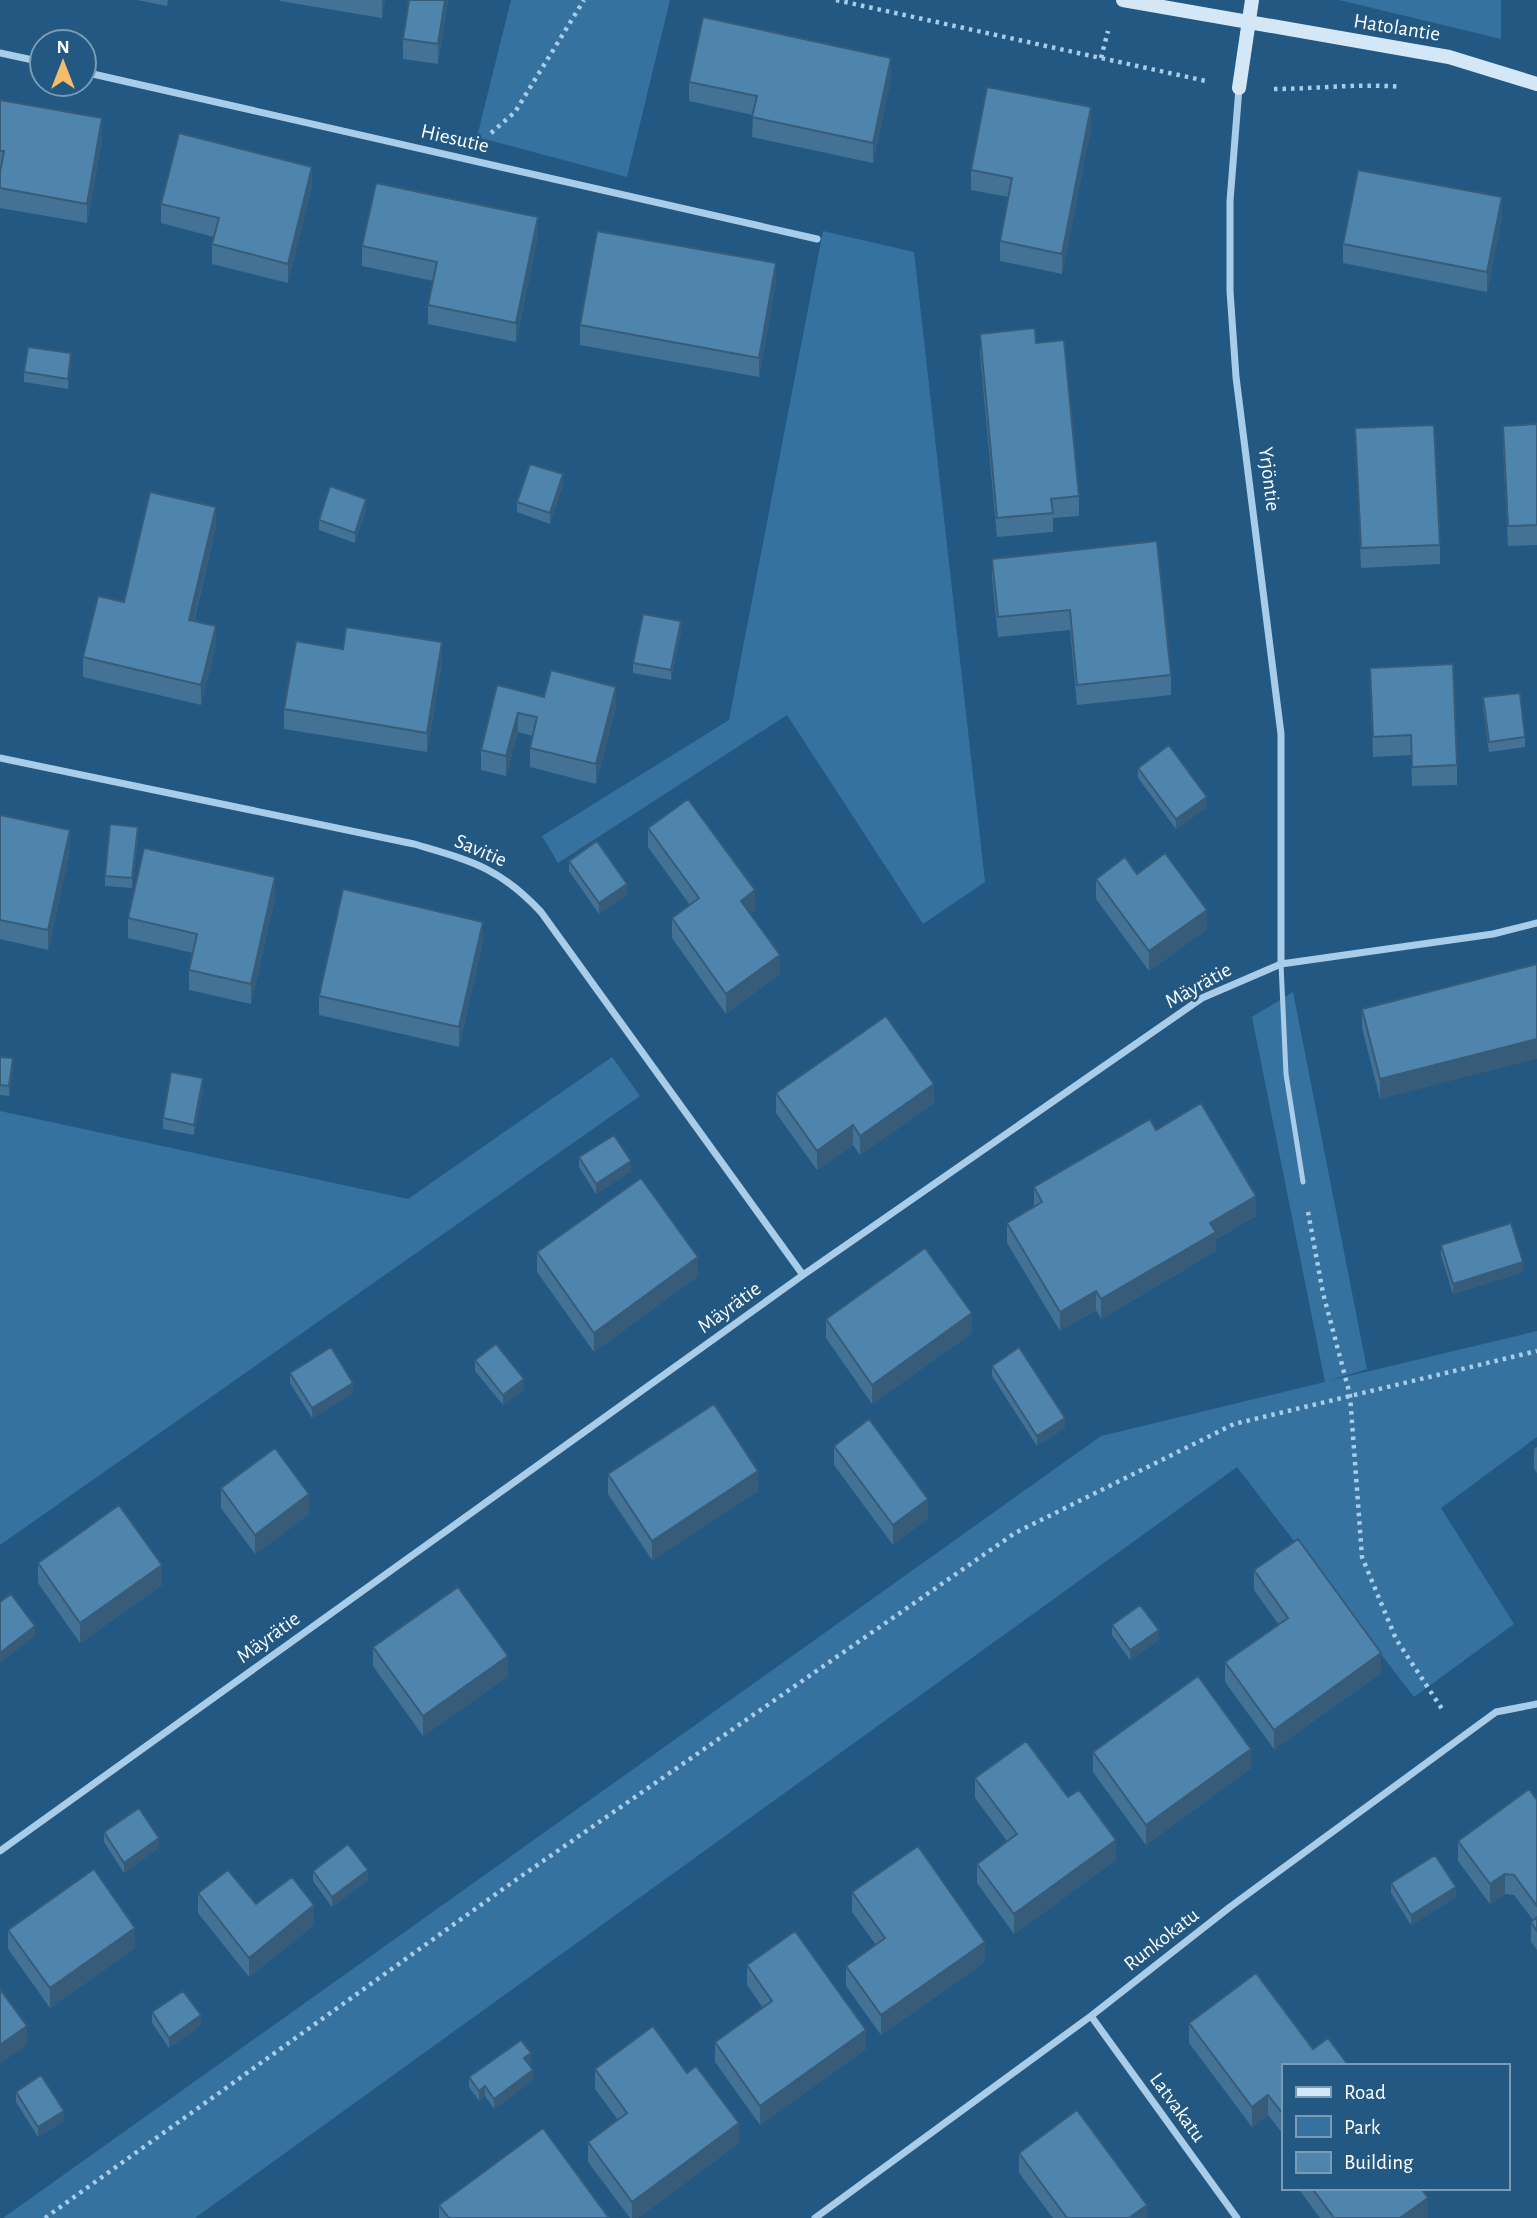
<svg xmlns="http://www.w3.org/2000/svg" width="1537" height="2218" font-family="'Alegreya Sans',sans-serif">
<rect width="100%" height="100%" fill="#225882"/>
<path fill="#3672a0" d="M 511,0 L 670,0 L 627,177 L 477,137 Z
M 1339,0 L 1501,0 L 1501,39 Z
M 823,231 L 914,252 L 985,882 L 923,924 L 787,715 L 558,863 L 542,836 L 729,720 Z
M 1293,992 L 1367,1369 L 1328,1381 L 1537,1331 L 1537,1437 L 1441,1508 L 1514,1624 L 1414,1697 L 1237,1467 L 195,2218 L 3,2218 L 1101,1436 L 1325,1382 L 1252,1017 Z
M 612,1057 L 640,1096 L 0,1545 L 0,1111 L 408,1199 Z"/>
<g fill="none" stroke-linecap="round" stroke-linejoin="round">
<path stroke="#a9cde8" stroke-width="4.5" stroke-dasharray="3.5 5" stroke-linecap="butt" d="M 836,0 L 1206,81
M 1101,58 L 1108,31
M 1274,89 C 1317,89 1359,83 1401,87
M 491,133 L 515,112 L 584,0
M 1308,1212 L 1323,1293 L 1350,1395 L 1362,1557 L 1396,1639 L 1444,1712
M 45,2218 L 510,1884 L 1015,1533 L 1234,1424 L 1537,1351"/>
<path stroke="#a9cde8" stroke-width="5" d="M 1281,964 L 1286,1074 L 1303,1182"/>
<path stroke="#a9cde8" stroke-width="7" d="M 0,53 L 42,62
M 84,72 L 817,239
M 1239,88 L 1230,201 L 1230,291 L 1236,377 L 1281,734 L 1281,964
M 0,758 L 414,844 C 471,861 499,867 541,912 L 803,1275
M 0,1851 L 803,1275 L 1202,998 L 1281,964 L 1493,934 L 1537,923
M 1091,2016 L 1237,2218
M 815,2218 L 1091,2016 L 1230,1907 L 1496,1712 L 1537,1704"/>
<path stroke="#d4e7f7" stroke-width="14" d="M 1123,0 L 1449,57 L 1537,84
M 1239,88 L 1252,0"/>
</g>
<path fill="#447295" d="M 137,0 L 168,0 L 167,6 Z
M 280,0 L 385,0 L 382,18 L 280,1 Z
M 448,0 L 438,64 L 403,59 L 403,39 Z
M 891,78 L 873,163 L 752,137 L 753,115 L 689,101 L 689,82 Z
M 0,100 L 102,138 L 87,223 L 0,208 Z
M 1091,127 L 1062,274 L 1000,261 L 1000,241 L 1008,197 L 971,190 L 971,170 Z
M 312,187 L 288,283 L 212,264 L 212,244 L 214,237 L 161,223 L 161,204 Z
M 1502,217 L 1487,292 L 1343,263 L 1343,244 Z
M 538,236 L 516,342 L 428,324 L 428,305 L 433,281 L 362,266 L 362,246 Z
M 776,282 L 759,377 L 580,345 L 580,325 Z
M 980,334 L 1036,343 L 1079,496 L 1079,516 L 1053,518 L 1053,532 L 997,537 L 980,354 Z
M 71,363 L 68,389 L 24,382 L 24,372 Z
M 1537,424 L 1537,545 L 1508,546 L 1503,445 L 1503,426 Z
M 1355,428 L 1440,545 L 1440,564 L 1361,568 Z
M 563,484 L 550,524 L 517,512 L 517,502 Z
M 366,509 L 355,543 L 319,530 L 319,520 Z
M 216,527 L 194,621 L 216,645 L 201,705 L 83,677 L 83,657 L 124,602 Z
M 992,559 L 1171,675 L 1171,695 L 1077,705 L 1070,630 L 998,637 L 992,578 Z
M 681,631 L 671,680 L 633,673 L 633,663 Z
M 343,649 L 442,662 L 427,752 L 284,729 L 284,709 Z
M 1370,668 L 1457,765 L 1457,785 L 1412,786 L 1411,755 L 1373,757 Z
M 497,685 L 544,697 L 616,706 L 596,784 L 530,767 L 530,748 L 533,736 L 518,732 L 506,776 L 481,770 L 481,750 Z
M 1483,697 L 1525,737 L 1525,747 L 1489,752 L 1483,707 Z
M 1138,768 L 1207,807 L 1176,829 L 1138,778 Z
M 0,815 L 70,850 L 48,950 L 0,939 Z
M 648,828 L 755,910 L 751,913 L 780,974 L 726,1014 L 672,938 L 672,918 L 690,905 L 648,847 Z
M 138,837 L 132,888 L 105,886 L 105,876 Z
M 569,861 L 627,894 L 599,914 L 569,871 Z
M 1096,879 L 1207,929 L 1149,971 L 1096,899 Z
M 275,897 L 251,1004 L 189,990 L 189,970 L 193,953 L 128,938 L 128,918 Z
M 483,941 L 459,1047 L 319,1015 L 319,996 Z
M 1537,964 L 1380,1099 L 1362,1028 L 1362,1009 Z
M 0,1057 L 13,1068 L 9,1096 L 0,1095 Z
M 203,1088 L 194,1135 L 163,1129 L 163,1118 Z
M 776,1093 L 934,1103 L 860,1155 L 853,1145 L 817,1170 L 776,1113 Z
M 1156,1130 L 1256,1216 L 1216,1239 L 1216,1251 L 1101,1319 L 1096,1310 L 1060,1331 L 1007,1243 L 1007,1223 L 1034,1207 L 1034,1187 Z
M 579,1157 L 631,1171 L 596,1194 L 579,1167 Z
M 1441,1245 L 1523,1272 L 1453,1294 L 1441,1255 Z
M 537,1252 L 698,1276 L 594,1352 L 537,1272 Z
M 826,1319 L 972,1333 L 872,1404 L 826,1338 Z
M 475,1360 L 524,1389 L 503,1405 L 475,1371 Z
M 992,1366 L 1065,1428 L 1037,1446 L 992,1376 Z
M 290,1373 L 353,1393 L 312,1418 L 290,1383 Z
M 834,1446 L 928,1518 L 893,1545 L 834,1465 Z
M 1537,1447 L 1537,1473 L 1534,1469 L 1534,1449 Z
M 608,1474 L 758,1491 L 652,1560 L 608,1494 Z
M 221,1488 L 309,1514 L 255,1554 L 221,1508 Z
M 38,1563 L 162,1585 L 80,1643 L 38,1583 Z
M 1254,1570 L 1381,1673 L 1274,1749 L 1225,1682 L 1225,1662 L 1279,1625 L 1254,1590 Z
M 1112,1625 L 1159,1640 L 1130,1660 L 1112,1635 Z
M 373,1647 L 508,1676 L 423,1736 L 373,1666 Z
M 1093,1752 L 1251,1768 L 1146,1845 L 1093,1772 Z
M 975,1778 L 1116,1860 L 1014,1934 L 977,1883 L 977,1864 L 1007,1841 L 975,1798 Z
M 1537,1800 L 1537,1950 L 1531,1942 L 1531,1922 L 1533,1920 L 1514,1895 L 1505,1894 L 1490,1904 L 1458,1861 L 1458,1841 Z
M 104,1832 L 159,1848 L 124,1873 L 104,1842 Z
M 313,1871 L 368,1880 L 332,1907 L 313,1881 Z
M 1391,1883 L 1456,1897 L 1411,1925 L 1391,1893 Z
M 852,1892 L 985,1962 L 881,2035 L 846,1986 L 846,1966 L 876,1945 L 852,1912 Z
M 198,1893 L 256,1904 L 314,1925 L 249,1977 L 198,1913 Z
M 8,1930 L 135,1948 L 50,2008 L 8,1949 Z
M 747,1965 L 866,2049 L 760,2125 L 715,2062 L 715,2042 L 763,2008 L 747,1985 Z
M 152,2012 L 201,2025 L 169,2048 L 152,2023 Z
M 1189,2023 L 1313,2049 L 1283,2134 L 1268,2115 L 1252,2127 L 1189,2043 Z
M 531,2063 L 529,2064 L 533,2080 L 494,2109 L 485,2096 L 479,2101 L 469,2087 L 469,2077 Z
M 595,2069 L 687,2073 L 739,2143 L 638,2218 L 630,2218 L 588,2162 L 588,2142 L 618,2120 L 595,2089 Z
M 16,2092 L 64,2121 L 38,2137 L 16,2102 Z
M 1283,2143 L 1283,2168 L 1281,2164 L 1281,2145 Z
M 1019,2153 L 1147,2218 L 1053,2218 L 1019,2173 Z
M 1298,2188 L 1421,2188 L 1428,2218 L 1320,2218 Z
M 439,2205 L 609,2218 L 439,2218 Z"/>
<path fill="#375c79" d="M 382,0 L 385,0 L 382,18 Z
M 445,0 L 448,0 L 438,64 L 438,44 Z
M 891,58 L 891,78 L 873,163 L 873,143 Z
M 1091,107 L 1091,127 L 1062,274 L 1062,254 Z
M 102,118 L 102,138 L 87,223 L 87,204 Z
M 312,167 L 312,187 L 288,283 L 288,264 Z
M 1502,197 L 1502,217 L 1487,292 L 1487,272 Z
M 538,217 L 538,236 L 516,342 L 516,323 Z
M 776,263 L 776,282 L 759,377 L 759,358 Z
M 71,353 L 71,363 L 68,389 L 68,379 Z
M 563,474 L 563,484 L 550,524 L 550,513 Z
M 366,499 L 366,509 L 355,543 L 355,533 Z
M 216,507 L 216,527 L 189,639 L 189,620 Z
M 681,621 L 681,631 L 671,680 L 671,670 Z
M 216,626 L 216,645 L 201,705 L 201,685 Z
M 442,642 L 442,662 L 427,752 L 427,733 Z
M 616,687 L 616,706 L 596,784 L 596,764 Z
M 518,713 L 518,732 L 506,776 L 506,756 Z
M 1207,797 L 1207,807 L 1176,829 L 1176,819 Z
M 138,827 L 138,837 L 132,888 L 132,878 Z
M 70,830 L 70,850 L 48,950 L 48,930 Z
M 275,877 L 275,897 L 251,1004 L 251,984 Z
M 627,884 L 627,894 L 599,914 L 599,903 Z
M 755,890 L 755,910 L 741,920 L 741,901 Z
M 1207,910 L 1207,929 L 1149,971 L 1149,951 Z
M 483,922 L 483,941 L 459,1047 L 459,1027 Z
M 780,955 L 780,974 L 726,1014 L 726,994 Z
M 1537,1039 L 1537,1059 L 1380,1099 L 1380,1079 Z
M 13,1058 L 13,1068 L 9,1096 L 9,1086 Z
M 203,1078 L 203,1088 L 194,1135 L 194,1125 Z
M 934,1084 L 934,1103 L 860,1155 L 860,1136 Z
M 853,1125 L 853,1145 L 817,1170 L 817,1151 Z
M 631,1161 L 631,1171 L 596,1194 L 596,1184 Z
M 1256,1196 L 1256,1216 L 1216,1239 L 1216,1251 L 1101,1319 L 1101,1299 L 1210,1223 Z
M 698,1257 L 698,1276 L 594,1352 L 594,1333 Z
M 1523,1262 L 1523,1272 L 1453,1294 L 1453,1284 Z
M 1096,1291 L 1096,1310 L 1060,1331 L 1060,1312 Z
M 972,1313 L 972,1333 L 872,1404 L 872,1385 Z
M 524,1379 L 524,1389 L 503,1405 L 503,1395 Z
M 353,1383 L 353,1393 L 312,1418 L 312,1408 Z
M 1065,1418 L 1065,1428 L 1037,1446 L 1037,1436 Z
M 758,1471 L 758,1491 L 652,1560 L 652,1541 Z
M 309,1494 L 309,1514 L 255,1554 L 255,1535 Z
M 928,1499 L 928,1518 L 893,1545 L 893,1525 Z
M 162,1565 L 162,1585 L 80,1643 L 80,1623 Z
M 35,1626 L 35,1636 L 0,1663 L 0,1653 Z
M 1159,1630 L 1159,1640 L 1130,1660 L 1130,1650 Z
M 1381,1653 L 1381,1673 L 1274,1749 L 1274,1730 Z
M 508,1656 L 508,1676 L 423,1736 L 423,1716 Z
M 1251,1749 L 1251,1768 L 1146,1845 L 1146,1825 Z
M 159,1838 L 159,1848 L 124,1873 L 124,1863 Z
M 1116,1840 L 1116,1860 L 1014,1934 L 1014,1914 Z
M 368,1870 L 368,1880 L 332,1907 L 332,1897 Z
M 1505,1874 L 1505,1894 L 1490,1904 L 1490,1884 Z
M 1456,1887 L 1456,1897 L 1411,1925 L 1411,1915 Z
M 314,1905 L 314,1925 L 249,1977 L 249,1958 Z
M 135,1928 L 135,1948 L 50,2008 L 50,1988 Z
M 985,1942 L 985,1962 L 881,2035 L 881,2015 Z
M 201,2015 L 201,2025 L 169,2048 L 169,2038 Z
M 27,2026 L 27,2045 L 0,2064 L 0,2045 Z
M 866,2030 L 866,2049 L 760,2125 L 760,2106 Z
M 531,2053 L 531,2063 L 524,2068 L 524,2058 Z
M 533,2070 L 533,2080 L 494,2109 L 494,2099 Z
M 485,2086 L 485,2096 L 479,2101 L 479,2091 Z
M 1268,2095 L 1268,2115 L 1252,2127 L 1252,2107 Z
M 64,2111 L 64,2121 L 38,2137 L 38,2127 Z
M 739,2123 L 739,2143 L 638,2218 L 632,2218 L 632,2202 Z
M 1428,2198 L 1428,2218 L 1400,2218 Z
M 1147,2205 L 1147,2218 L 1129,2218 Z"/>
<path fill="#4f84ad" stroke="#375c79" stroke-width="2" d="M 409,0 L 445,0 L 438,44 L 403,39 Z
M 703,17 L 891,58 L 873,143 L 752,117 L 757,96 L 689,82 Z
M 987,87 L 1091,107 L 1062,254 L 1000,241 L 1012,178 L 971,170 Z
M 0,100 L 102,118 L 87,204 L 0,188 L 0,172 L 4,151 L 0,151 Z
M 179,133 L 312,167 L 288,264 L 212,244 L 219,218 L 161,204 Z
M 1358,170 L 1502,197 L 1487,272 L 1343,244 Z
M 376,183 L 538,217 L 516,323 L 428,305 L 437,262 L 362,246 Z
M 597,231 L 776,263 L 759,358 L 580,325 Z
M 1035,328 L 1036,343 L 1064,340 L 1079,496 L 1051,499 L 1053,513 L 997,518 L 980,334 Z
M 28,347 L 71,353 L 68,379 L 24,372 Z
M 1537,424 L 1537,525 L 1508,526 L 1503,426 Z
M 1434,425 L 1440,545 L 1361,548 L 1355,428 Z
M 530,464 L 563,474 L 550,513 L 517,502 Z
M 330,486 L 366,499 L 355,533 L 319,520 Z
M 150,492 L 216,507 L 189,620 L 216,626 L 201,685 L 83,657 L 98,596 L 124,602 Z
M 1157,541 L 1171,675 L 1077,685 L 1070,610 L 998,617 L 992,559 Z
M 643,614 L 681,621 L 671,670 L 633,663 Z
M 346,627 L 442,642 L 427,733 L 284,709 L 296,641 L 343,649 Z
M 1453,664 L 1457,765 L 1412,767 L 1411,735 L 1373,737 L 1370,668 Z
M 551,670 L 616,687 L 596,764 L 530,748 L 537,717 L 518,713 L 506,756 L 481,750 L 497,685 L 544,697 Z
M 1520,693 L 1525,737 L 1489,742 L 1483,697 Z
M 1169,745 L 1207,797 L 1176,819 L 1138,768 Z
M 688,799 L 755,890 L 741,901 L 780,955 L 726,994 L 672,918 L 699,898 L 648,828 Z
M 0,815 L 70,830 L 48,930 L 0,920 Z
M 110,824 L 138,827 L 132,878 L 105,876 Z
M 597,841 L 627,884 L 599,903 L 569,861 Z
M 144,848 L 275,877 L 251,984 L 189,970 L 197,934 L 128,918 Z
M 1165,853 L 1207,910 L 1149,951 L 1096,879 L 1125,857 L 1137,874 Z
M 343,889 L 483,922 L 459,1027 L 319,996 Z
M 1537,964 L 1537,1039 L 1380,1079 L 1362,1009 Z
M 886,1016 L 934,1084 L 860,1136 L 853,1125 L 817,1151 L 776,1093 Z
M 0,1057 L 13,1058 L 9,1086 L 0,1085 Z
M 171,1072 L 203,1078 L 194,1125 L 163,1118 Z
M 1201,1103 L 1256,1196 L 1210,1223 L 1216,1232 L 1101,1299 L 1096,1291 L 1060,1312 L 1007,1223 L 1042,1202 L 1034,1187 L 1150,1119 L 1156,1130 Z
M 614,1135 L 631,1161 L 596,1184 L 579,1157 Z
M 641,1178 L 698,1257 L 594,1333 L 537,1252 Z
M 1511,1223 L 1523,1262 L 1453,1284 L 1441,1245 Z
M 925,1248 L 972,1313 L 872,1385 L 826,1319 Z
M 496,1344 L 524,1379 L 503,1395 L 475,1360 Z
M 331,1347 L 353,1383 L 312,1408 L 290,1373 Z
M 1019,1347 L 1065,1418 L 1037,1436 L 992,1366 Z
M 714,1404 L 758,1471 L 652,1541 L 608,1474 Z
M 869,1419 L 928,1499 L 893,1525 L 834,1446 Z
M 275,1448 L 309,1494 L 255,1535 L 221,1488 Z
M 119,1505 L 162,1565 L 80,1623 L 38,1563 Z
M 1298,1539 L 1381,1653 L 1274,1730 L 1225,1662 L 1288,1618 L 1254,1570 Z
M 458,1587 L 508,1656 L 423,1716 L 373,1647 Z
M 11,1594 L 35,1626 L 0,1653 L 0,1602 Z
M 1140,1605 L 1159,1630 L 1130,1650 L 1112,1625 Z
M 1198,1676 L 1251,1749 L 1146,1825 L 1093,1752 Z
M 1026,1741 L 1068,1797 L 1079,1790 L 1116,1840 L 1014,1914 L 977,1864 L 1017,1834 L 975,1778 Z
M 1529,1789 L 1537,1800 L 1537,1906 L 1514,1875 L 1505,1874 L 1490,1884 L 1458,1841 Z
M 139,1808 L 159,1838 L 124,1863 L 104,1832 Z
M 348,1844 L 368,1870 L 332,1897 L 313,1871 Z
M 918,1846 L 985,1942 L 881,2015 L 846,1966 L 885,1938 L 852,1892 Z
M 1435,1855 L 1456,1887 L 1411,1915 L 1391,1883 Z
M 94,1869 L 135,1928 L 50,1988 L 8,1930 Z
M 228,1870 L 256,1904 L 292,1877 L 314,1905 L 249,1958 L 198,1893 Z
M 1537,1917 L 1537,1931 L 1531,1922 Z
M 795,1931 L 866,2030 L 760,2106 L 715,2042 L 772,2001 L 747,1965 Z
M 1256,1973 L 1313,2049 L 1328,2038 L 1349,2066 L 1283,2066 L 1283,2114 L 1268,2095 L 1252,2107 L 1189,2023 Z
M 0,1989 L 27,2026 L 0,2045 Z
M 183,1991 L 201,2015 L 169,2038 L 152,2012 Z
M 653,2026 L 687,2073 L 696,2066 L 739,2123 L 632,2202 L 588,2142 L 627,2113 L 595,2069 Z
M 521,2040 L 531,2053 L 524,2058 L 533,2070 L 494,2099 L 485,2086 L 479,2091 L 469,2077 Z
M 41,2075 L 64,2111 L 38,2127 L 16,2092 Z
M 1077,2110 L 1147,2205 L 1129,2218 L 1067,2218 L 1019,2153 Z
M 543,2128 L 609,2218 L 449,2218 L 439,2205 Z
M 1312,2188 L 1421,2188 L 1428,2198 L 1400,2218 L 1334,2218 Z"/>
<g text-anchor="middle" stroke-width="5" stroke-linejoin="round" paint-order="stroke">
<g font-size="21" fill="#fff" stroke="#225882">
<text transform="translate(1397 27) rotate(9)" y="7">Hatolantie</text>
<text transform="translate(455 138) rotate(13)" y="7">Hiesutie</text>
<text transform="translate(1270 479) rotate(83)" y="7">Yrjöntie</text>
<text transform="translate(481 850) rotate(23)" y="7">Savitie</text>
<text transform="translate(1198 985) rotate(-29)" y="7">Mäyrätie</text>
<text transform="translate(729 1307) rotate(-36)" y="7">Mäyrätie</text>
<text transform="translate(268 1637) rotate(-36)" y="7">Mäyrätie</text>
<text transform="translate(1161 1939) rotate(-38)" y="7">Runkokatu</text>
<text transform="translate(1178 2107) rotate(54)" y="7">Latvakatu</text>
</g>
</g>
<rect x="1282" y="2064" width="228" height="126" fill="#225882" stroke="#7a9bb4" stroke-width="2"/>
<rect x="1296" y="2087" width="35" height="10" fill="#d4e7f7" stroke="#7a9bb4" stroke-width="2"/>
<text x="1344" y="2099" font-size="21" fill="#ffffff">Road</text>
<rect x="1296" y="2116" width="35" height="21" fill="#3672a0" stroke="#7a9bb4" stroke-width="2"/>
<text x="1344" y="2134" font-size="21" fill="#ffffff">Park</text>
<rect x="1296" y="2152" width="35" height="21" fill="#4f84ad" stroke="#7a9bb4" stroke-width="2"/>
<text x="1344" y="2169" font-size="21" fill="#ffffff">Building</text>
<g transform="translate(63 63)"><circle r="33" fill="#225882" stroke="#7a9bb4" stroke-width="2"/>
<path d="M0-5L12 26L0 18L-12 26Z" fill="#f4bc6b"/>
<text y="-10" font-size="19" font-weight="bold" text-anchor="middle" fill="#ffffff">N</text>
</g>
</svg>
